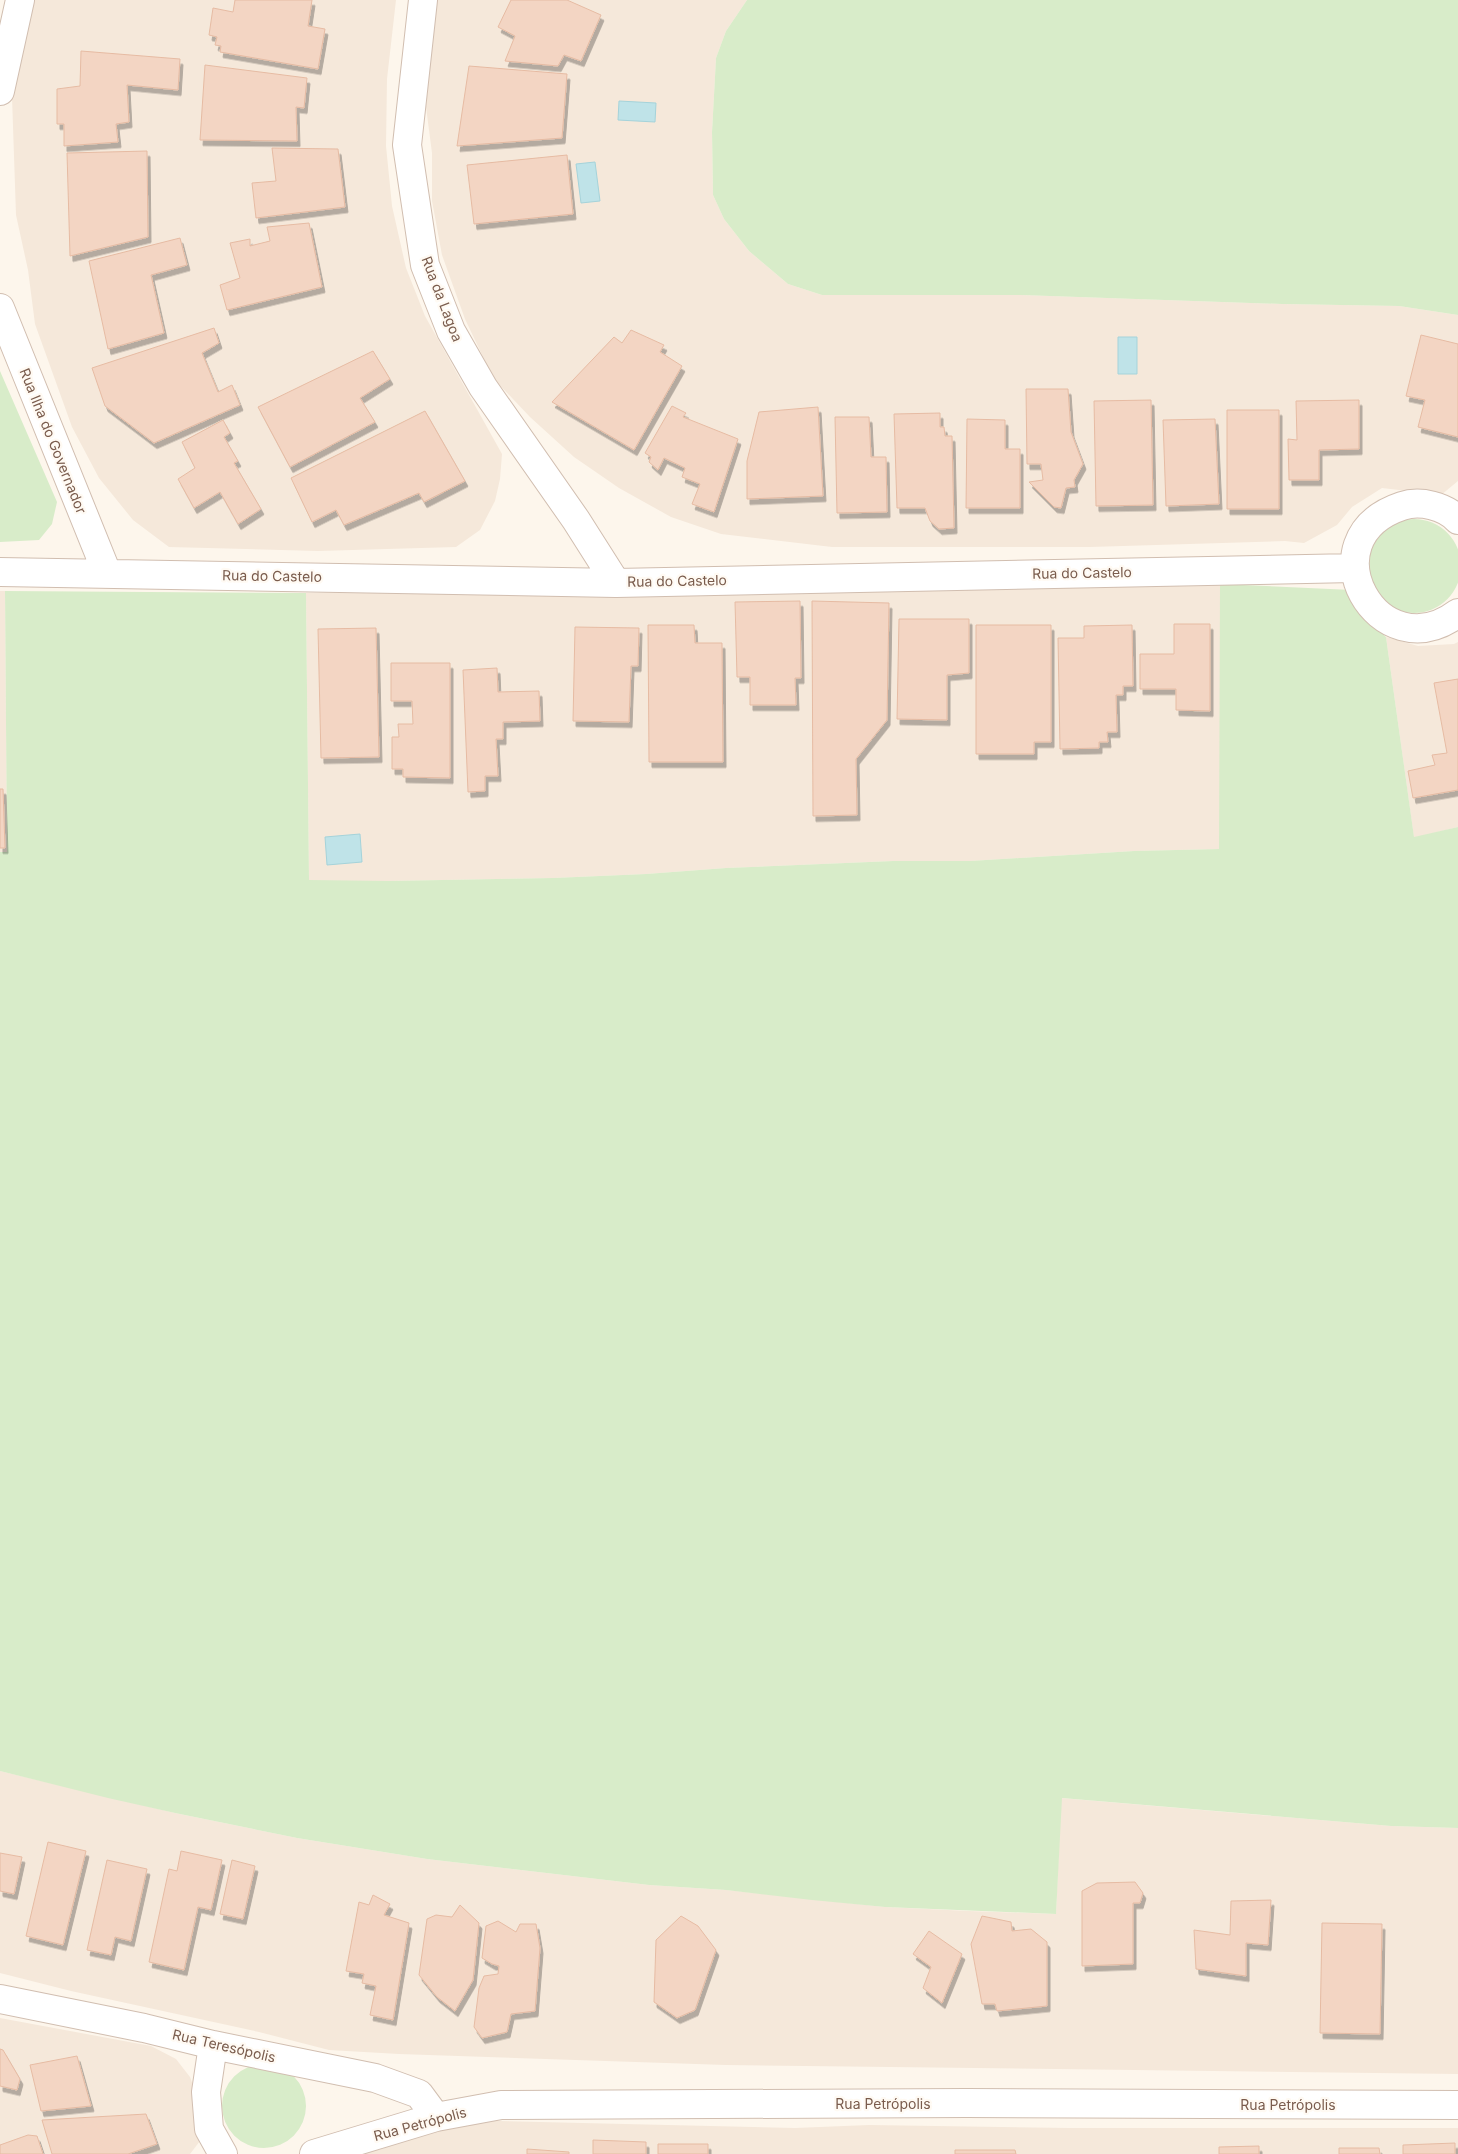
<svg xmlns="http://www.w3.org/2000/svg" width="1458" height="2154" font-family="Inter,sans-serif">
<defs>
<filter id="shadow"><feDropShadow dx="3" dy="5.5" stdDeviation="0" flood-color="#0004"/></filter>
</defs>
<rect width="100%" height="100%" fill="#fdf6ec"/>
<path fill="#f5e8da" d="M 33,0 L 396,0 L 387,79 L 386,146 L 392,206 L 406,268 L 425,316 L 502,454 L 500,479 L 495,501 L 480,530 L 456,547 L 318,551 L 169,547 L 133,520 L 99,478 L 72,427 L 35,324 L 28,270 L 16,215 L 12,97 L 22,43 Z
M 436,0 L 747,0 L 726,31 L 716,58 L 712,132 L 713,195 L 724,219 L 749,251 L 788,284 L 822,295 L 1021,295 L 1282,304 L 1399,306 L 1458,315 L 1458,481 L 1441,495 L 1382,488 L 1352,507 L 1337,525 L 1304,543 L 1285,541 L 1090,547 L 832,547 L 721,534 L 671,517 L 619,488 L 574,457 L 530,417 L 493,378 L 465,319 L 442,255 L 432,201 L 432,153 L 426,107 Z
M 1220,584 L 1220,849 L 1134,851 L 970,861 L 893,861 L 726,868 L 646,874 L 553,878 L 388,881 L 309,881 L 306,593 Z
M 0,591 L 5,591 L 7,853 L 0,852 Z
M 1386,637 L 1418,646 L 1454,644 L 1458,642 L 1458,827 L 1414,838 Z
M 0,1771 L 175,1813 L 297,1838 L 427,1859 L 649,1885 L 726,1890 L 885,1907 L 969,1911 L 1056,1914 L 1061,1798 L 1391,1826 L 1458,1828 L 1458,2074 L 726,2065 L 399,2054 L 329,2050 L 259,2032 L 71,1991 L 0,1973 Z
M 0,2018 L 151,2046 L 176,2059 L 190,2077 L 201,2106 L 200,2141 L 190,2154 L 0,2154 Z
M 457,2120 L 795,2128 L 869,2125 L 1069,2128 L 1458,2128 L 1458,2154 L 357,2154 L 359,2151 L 379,2150 Z"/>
<path fill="#d8ecc9" d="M 747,0 L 1458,0 L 1458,315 L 1399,306 L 1282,304 L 1021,295 L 822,295 L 788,284 L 749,251 L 724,219 L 713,195 L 712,132 L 716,58 L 726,31 Z
M 0,371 L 57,502 L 52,524 L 39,540 L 0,542 Z
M1367 566a47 47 0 1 1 94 0a47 47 0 1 1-94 0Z
M 1220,584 L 1352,590 L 1364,617 L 1386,637 L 1414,837 L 1458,827 L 1458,1828 L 1391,1826 L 1062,1798 L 1056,1914 L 885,1907 L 812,1900 L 726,1890 L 649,1885 L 427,1859 L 297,1838 L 175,1813 L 108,1798 L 0,1771 L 0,852 L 7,852 L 5,591 L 306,593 L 309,880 L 388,881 L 553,878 L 646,874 L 726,868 L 893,861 L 970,861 L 1134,851 L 1219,849 Z
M222 2106a42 42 0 1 1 84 0a42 42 0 1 1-84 0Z"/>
<path fill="#bfe3e8" stroke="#a5d3da" d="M 619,101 L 656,103 L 655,122 L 618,120 Z
M 595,162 L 600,201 L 581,203 L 576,164 Z
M 1118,337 L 1137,337 L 1137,374 L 1118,374 Z
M 360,834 L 362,862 L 327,865 L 325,837 Z"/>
<path fill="#f3d5c3" stroke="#e6bba3" filter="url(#shadow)" d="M 235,0 L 312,0 L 308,26 L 325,29 L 318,69 L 220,52 L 221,46 L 215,45 L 217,37 L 209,35 L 213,8 L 233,12 Z
M 511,0 L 567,0 L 601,15 L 581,61 L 564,55 L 558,66 L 505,61 L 515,36 L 498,27 Z
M 81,51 L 180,59 L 178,90 L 127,85 L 129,122 L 116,124 L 118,142 L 64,146 L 64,124 L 57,124 L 57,89 L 80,86 Z
M 205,65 L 307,78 L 304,108 L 296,107 L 297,141 L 200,140 Z
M 469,66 L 567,74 L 562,138 L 457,146 Z
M 272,148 L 338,149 L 345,207 L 256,218 L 252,183 L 276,181 Z
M 147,151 L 148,237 L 70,256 L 67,153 Z
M 567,155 L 573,214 L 474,224 L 467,165 Z
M 309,223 L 322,287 L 227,310 L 220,285 L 240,278 L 230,243 L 250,239 L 250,246 L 270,241 L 267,227 Z
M 180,238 L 187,265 L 151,275 L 164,333 L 108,349 L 89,261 Z
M 214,328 L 219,343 L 202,353 L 218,392 L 232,385 L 240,405 L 154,443 L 105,406 L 92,368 Z
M 631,330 L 664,345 L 660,352 L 682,366 L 634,450 L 552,402 L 614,337 L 622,343 Z
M 1421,335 L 1458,344 L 1458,437 L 1418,427 L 1425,400 L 1406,396 Z
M 373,351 L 390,379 L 360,398 L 375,422 L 290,467 L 258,407 Z
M 1026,389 L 1068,389 L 1071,432 L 1083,464 L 1074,480 L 1075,487 L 1066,488 L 1061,508 L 1054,507 L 1029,482 L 1043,480 L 1041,464 L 1027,464 Z
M 1151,400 L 1153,505 L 1096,506 L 1094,401 Z
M 1359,400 L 1359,449 L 1319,450 L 1319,480 L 1289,480 L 1288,439 L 1297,440 L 1296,401 Z
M 672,406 L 686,413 L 683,417 L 738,439 L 714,512 L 692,504 L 700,484 L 682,477 L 685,468 L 664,458 L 658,470 L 649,462 L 651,457 L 645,453 Z
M 818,407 L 823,496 L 747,499 L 747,461 L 759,412 Z
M 1227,410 L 1279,410 L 1279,509 L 1227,509 Z
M 425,411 L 465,481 L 424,502 L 419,493 L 344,525 L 336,510 L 312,522 L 291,478 Z
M 940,413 L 940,427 L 944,427 L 945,436 L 952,436 L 954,528 L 939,529 L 930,521 L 925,508 L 897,508 L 894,414 Z
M 835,417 L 869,417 L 871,457 L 886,457 L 887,512 L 837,513 Z
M 967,419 L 1005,420 L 1005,449 L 1020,449 L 1020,508 L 966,508 Z
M 1215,419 L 1219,504 L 1166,506 L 1163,420 Z
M 223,420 L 230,433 L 224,437 L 238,461 L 234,463 L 261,509 L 238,524 L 220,492 L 194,508 L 178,479 L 195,468 L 182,442 Z
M 800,601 L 801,678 L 795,678 L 796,705 L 750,705 L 750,677 L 737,677 L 735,602 Z
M 812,601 L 889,603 L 887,720 L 856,759 L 857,815 L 813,816 Z
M 899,619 L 969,619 L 969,673 L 947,675 L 947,720 L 897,719 Z
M 1174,624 L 1210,624 L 1210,711 L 1176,710 L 1176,689 L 1140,689 L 1140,654 L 1174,654 Z
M 648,625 L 694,625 L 695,643 L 722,643 L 723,762 L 649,762 Z
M 976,625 L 1051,625 L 1051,742 L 1034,742 L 1034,754 L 976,754 Z
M 1132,625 L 1133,686 L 1123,686 L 1123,695 L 1116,695 L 1117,732 L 1107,732 L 1108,742 L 1099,742 L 1099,748 L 1060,749 L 1058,638 L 1084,638 L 1084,626 Z
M 575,627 L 639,628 L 638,666 L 631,666 L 629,722 L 573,721 Z
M 376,628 L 379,757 L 321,758 L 318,629 Z
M 391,663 L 450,663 L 450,778 L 403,777 L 403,769 L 392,769 L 392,737 L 399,737 L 398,724 L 413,724 L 412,701 L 391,701 Z
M 497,668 L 498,692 L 539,691 L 540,721 L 503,722 L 503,739 L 496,739 L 498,776 L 485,776 L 485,791 L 468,792 L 463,670 Z
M 1458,679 L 1458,790 L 1413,798 L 1408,771 L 1435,765 L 1432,755 L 1447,753 L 1434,683 Z
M 0,789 L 3,789 L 5,848 L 0,848 Z
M 48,1842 L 86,1851 L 63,1945 L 26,1936 Z
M 181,1851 L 222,1860 L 211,1910 L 198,1907 L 184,1970 L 149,1962 L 169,1869 L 177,1871 Z
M 0,1853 L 22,1857 L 14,1894 L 0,1891 Z
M 107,1860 L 147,1869 L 131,1941 L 115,1937 L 111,1955 L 87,1950 Z
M 232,1860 L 255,1866 L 243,1919 L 220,1914 Z
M 1135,1882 L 1143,1893 L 1140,1903 L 1133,1903 L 1133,1964 L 1082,1966 L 1082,1891 L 1097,1883 Z
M 373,1895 L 390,1904 L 384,1915 L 409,1923 L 393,2020 L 370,2015 L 376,1986 L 362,1983 L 364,1974 L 346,1971 L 359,1902 L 369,1905 Z
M 1271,1900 L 1268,1945 L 1246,1943 L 1246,1976 L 1196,1969 L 1194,1930 L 1230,1935 L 1231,1901 Z
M 460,1905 L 479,1923 L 473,1980 L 455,2011 L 437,1997 L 419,1975 L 427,1919 L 436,1915 L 452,1917 Z
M 681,1916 L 698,1926 L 716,1950 L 695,2010 L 677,2018 L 654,2002 L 656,1940 Z
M 982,1916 L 1011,1922 L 1012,1931 L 1031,1929 L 1047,1942 L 1047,2006 L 997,2011 L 995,2004 L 982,2004 L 971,1944 Z
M 498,1921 L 516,1932 L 520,1924 L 536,1924 L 540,1948 L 535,2011 L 511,2014 L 507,2032 L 482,2038 L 474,2027 L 479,1988 L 484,1976 L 498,1974 L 499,1966 L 492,1964 L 482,1958 L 486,1926 Z
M 1322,1923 L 1382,1924 L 1380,2034 L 1320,2033 Z
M 929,1931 L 962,1954 L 942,2003 L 923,1988 L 931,1967 L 913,1954 Z
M 0,2049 L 3,2050 L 20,2079 L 17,2090 L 0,2086 Z
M 77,2056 L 91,2106 L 41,2111 L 30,2065 Z
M 146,2114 L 157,2144 L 128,2154 L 52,2154 L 42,2120 Z
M 28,2135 L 37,2136 L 43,2154 L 0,2154 L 0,2145 Z
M 593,2140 L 646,2142 L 646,2154 L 593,2154 Z
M 1455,2143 L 1455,2154 L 1403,2154 L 1403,2145 Z
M 658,2144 L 708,2144 L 708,2154 L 658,2154 Z
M 1259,2146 L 1259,2154 L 1219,2154 L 1219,2147 Z
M 1339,2148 L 1379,2148 L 1380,2154 L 1339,2154 Z
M 527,2149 L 569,2152 L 569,2154 L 527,2154 Z
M 955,2150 L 1015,2150 L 1016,2154 L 955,2154 Z"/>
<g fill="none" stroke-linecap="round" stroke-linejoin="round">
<g stroke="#d1beb0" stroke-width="30">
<path id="minor" d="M 423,0 L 407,145 L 425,265 L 451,331 L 483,387 L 576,520 L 616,583
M 0,91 L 20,0
M 0,308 L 107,573
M 1458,520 C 1445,506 1420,500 1402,506 C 1303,539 1379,673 1458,613
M 0,572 L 616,583 L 1354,568
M 0,1999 L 144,2028 L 213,2045 L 375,2078 L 419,2094 L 436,2117
M 213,2045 L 206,2092 L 209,2129 L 223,2154
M 314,2154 L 436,2117 L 501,2105 L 966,2103 L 1458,2105"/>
</g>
<use href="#minor" stroke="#fff" stroke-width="28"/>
</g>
<g text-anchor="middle" stroke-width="4.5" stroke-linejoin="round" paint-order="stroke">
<g font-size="14" fill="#7a5c4d" stroke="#fffaf3">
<text transform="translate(442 299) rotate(69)" y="5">Rua da Lagoa</text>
<text transform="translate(53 441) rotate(68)" y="5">Rua Ilha do Governador</text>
<text transform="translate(1082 573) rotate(-1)" y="5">Rua do Castelo</text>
<text transform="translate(272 576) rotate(1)" y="5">Rua do Castelo</text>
<text transform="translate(677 581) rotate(-1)" y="5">Rua do Castelo</text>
<text transform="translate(224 2046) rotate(13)" y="5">Rua Teresópolis</text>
<text x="883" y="2109">Rua Petrópolis</text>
<text x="1288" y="2110">Rua Petrópolis</text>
<text transform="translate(420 2124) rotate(-15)" y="5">Rua Petrópolis</text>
</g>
</g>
</svg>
